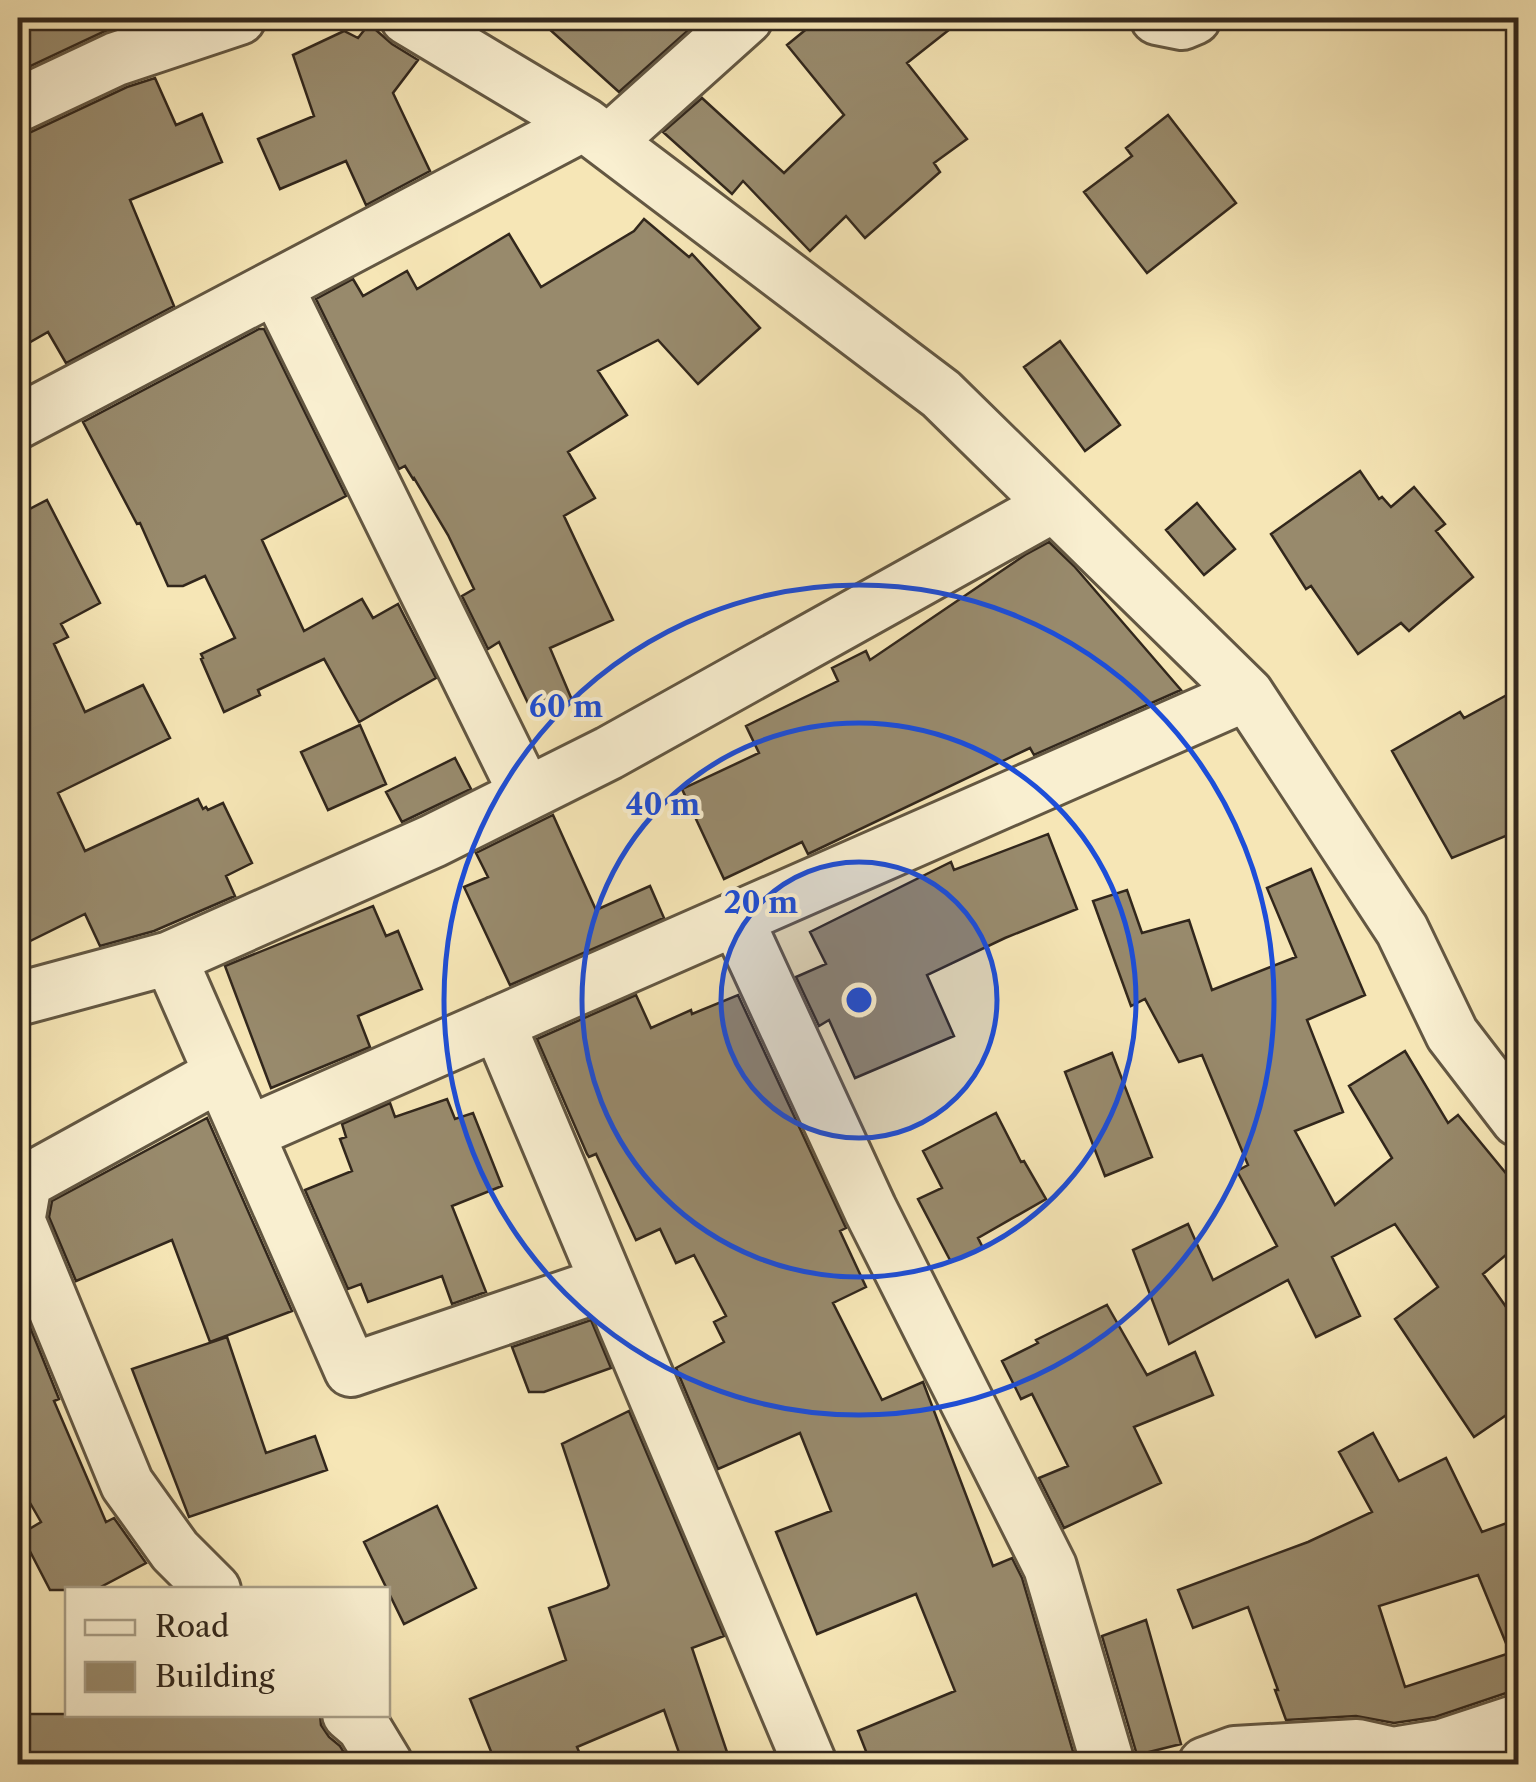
<svg xmlns="http://www.w3.org/2000/svg" width="1536" height="1782" font-family="'Libre Caslon Text',serif">
<rect width="100%" height="100%" fill="#f6e6b6"/>
<filter id="stains"><feTurbulence type="fractalNoise" baseFrequency=".002" numOctaves="4"/><feColorMatrix values="0 0 0 0 .2 0 0 0 0 .09 0 0 0 0 .02 0 0 0 .5 -.17"/></filter>
<radialGradient id="worn" r=".72"><stop offset=".6" stop-color="#630" stop-opacity="0"/><stop offset="1" stop-color="#630" stop-opacity=".3"/></radialGradient>
<path fill="#988a6c" stroke="#32271c" stroke-width="2.5" fill-rule="evenodd" d="M 18,18 L 128,18 L 131,22 L 103,32 L 18,72 Z
M 537,18 L 702,18 L 619,92 Z
M 820,18 L 964,18 L 907,63 L 967,139 L 934,163 L 940,172 L 865,238 L 846,216 L 810,251 L 743,181 L 732,194 L 663,132 L 702,98 L 784,173 L 844,115 L 787,45 Z
M 369,24 L 392,44 L 418,60 L 393,93 L 430,171 L 366,205 L 346,161 L 280,189 L 258,139 L 314,116 L 293,55 L 344,31 L 358,38 Z
M 155,78 L 176,125 L 202,114 L 222,162 L 130,200 L 174,306 L 66,363 L 48,332 L 18,349 L 18,135 L 31,132 L 127,87 Z
M 1168,115 L 1236,203 L 1147,273 L 1084,192 L 1132,156 L 1126,148 Z
M 644,219 L 689,257 L 692,254 L 760,328 L 698,384 L 658,340 L 598,371 L 627,415 L 568,452 L 595,498 L 564,516 L 613,620 L 550,648 L 572,700 L 535,718 L 499,642 L 488,649 L 462,596 L 474,589 L 448,535 L 414,478 L 413,479 L 405,466 L 399,469 L 316,299 L 353,279 L 363,296 L 407,271 L 417,289 L 509,234 L 541,287 L 634,231 Z
M 259,329 L 264,329 L 346,496 L 262,540 L 304,631 L 362,599 L 373,618 L 398,604 L 436,678 L 359,722 L 324,659 L 258,690 L 260,695 L 224,712 L 201,659 L 203,658 L 201,654 L 235,638 L 205,576 L 183,586 L 168,586 L 140,523 L 137,524 L 83,422 Z
M 1060,341 L 1120,425 L 1085,451 L 1024,367 Z
M 1360,471 L 1379,499 L 1382,497 L 1391,507 L 1414,487 L 1445,524 L 1436,531 L 1473,577 L 1409,631 L 1401,623 L 1358,654 L 1311,586 L 1306,589 L 1271,534 Z
M 47,500 L 100,603 L 61,624 L 68,637 L 54,644 L 85,712 L 143,685 L 170,738 L 58,793 L 85,851 L 198,799 L 203,809 L 206,807 L 208,810 L 223,803 L 252,863 L 226,876 L 235,896 L 154,931 L 100,946 L 85,914 L 18,947 L 18,515 Z
M 1197,503 L 1235,549 L 1204,575 L 1166,530 Z
M 1049,542 L 1074,566 L 1181,690 L 1034,755 L 1030,748 L 808,854 L 802,842 L 724,879 L 682,789 L 759,753 L 746,726 L 838,681 L 832,668 L 866,651 L 870,660 L 1025,555 Z
M 1518,689 L 1518,831 L 1452,858 L 1392,751 L 1460,712 L 1464,718 Z
M 360,725 L 386,784 L 328,810 L 301,752 Z
M 455,758 L 471,789 L 402,822 L 386,792 Z
M 553,815 L 596,910 L 650,886 L 664,918 L 510,985 L 464,887 L 488,877 L 476,853 Z
M 1048,834 L 1077,909 L 1005,938 L 927,975 L 954,1036 L 855,1078 L 829,1020 L 819,1026 L 796,977 L 826,964 L 810,932 L 951,862 L 954,870 Z
M 1311,869 L 1365,995 L 1307,1020 L 1343,1112 L 1295,1131 L 1335,1205 L 1392,1158 L 1349,1086 L 1405,1051 L 1448,1123 L 1458,1115 L 1518,1188 L 1518,1245 L 1483,1274 L 1518,1324 L 1518,1407 L 1474,1437 L 1395,1319 L 1438,1287 L 1395,1224 L 1332,1257 L 1360,1316 L 1316,1337 L 1288,1280 L 1169,1344 L 1133,1250 L 1188,1224 L 1213,1280 L 1277,1246 L 1237,1171 L 1248,1165 L 1202,1055 L 1179,1062 L 1145,999 L 1131,1006 L 1093,901 L 1127,890 L 1142,933 L 1189,920 L 1212,990 L 1296,957 L 1267,888 Z
M 373,906 L 386,936 L 398,931 L 422,989 L 358,1016 L 370,1047 L 271,1088 L 225,966 Z
M 636,995 L 651,1028 L 691,1010 L 692,1014 L 738,995 L 846,1228 L 840,1231 L 866,1287 L 833,1303 L 882,1400 L 923,1382 L 993,1566 L 1012,1558 L 1022,1578 L 1074,1755 L 1049,1764 L 871,1764 L 858,1731 L 955,1691 L 916,1594 L 817,1634 L 776,1532 L 831,1511 L 800,1433 L 718,1469 L 676,1368 L 724,1342 L 714,1322 L 726,1316 L 694,1255 L 676,1263 L 660,1229 L 636,1240 L 596,1154 L 589,1157 L 587,1154 L 537,1039 Z
M 1112,1053 L 1152,1157 L 1105,1176 L 1065,1072 Z
M 447,1099 L 455,1119 L 473,1113 L 502,1186 L 452,1206 L 486,1292 L 452,1304 L 442,1276 L 368,1302 L 361,1284 L 348,1289 L 305,1190 L 352,1171 L 340,1139 L 346,1137 L 342,1124 L 390,1103 L 395,1117 Z
M 996,1113 L 1021,1162 L 1024,1161 L 1046,1199 L 978,1238 L 983,1248 L 951,1262 L 918,1199 L 942,1188 L 923,1151 Z
M 207,1118 L 292,1311 L 210,1342 L 172,1240 L 76,1281 L 49,1217 L 52,1201 Z
M 18,1297 L 59,1399 L 54,1401 L 106,1522 L 114,1518 L 146,1563 L 95,1590 L 50,1590 L 21,1534 L 41,1522 L 18,1482 Z
M 1107,1305 L 1147,1375 L 1195,1352 L 1213,1395 L 1134,1427 L 1161,1483 L 1064,1528 L 1039,1478 L 1068,1466 L 1032,1394 L 1021,1399 L 1002,1361 L 1038,1343 L 1036,1340 Z
M 591,1320 L 611,1368 L 544,1392 L 529,1392 L 512,1347 Z
M 227,1337 L 266,1453 L 315,1436 L 327,1470 L 189,1517 L 132,1369 Z
M 629,1411 L 724,1636 L 692,1648 L 731,1764 L 683,1764 L 664,1710 L 577,1747 L 584,1764 L 496,1764 L 470,1699 L 566,1660 L 549,1608 L 607,1588 L 609,1585 L 562,1444 Z
M 1373,1433 L 1399,1481 L 1446,1458 L 1482,1532 L 1518,1519 L 1518,1692 L 1509,1692 L 1435,1717 L 1394,1723 L 1356,1716 L 1286,1720 L 1275,1690 L 1278,1690 L 1248,1607 L 1193,1628 L 1178,1590 L 1308,1542 L 1372,1512 L 1339,1452 ZM 1478,1575 L 1510,1653 L 1405,1687 L 1379,1606 Z
M 437,1506 L 476,1588 L 404,1624 L 364,1542 Z
M 1146,1620 L 1181,1744 L 1137,1755 L 1102,1636 Z
M 18,1714 L 320,1714 L 321,1725 L 329,1737 L 340,1746 L 351,1764 L 18,1764 Z"/>
<g fill="none" stroke-linecap="round" stroke-linejoin="round">
<g stroke="#635742" stroke-width="58">
<path id="street" d="M 407,18 L 584,124 L 941,394 L 1247,694 L 1402,930 L 1452,1034 L 1518,1120
M 1157,18 L 1182,23 L 1194,18
M 18,105 L 116,59 L 239,18
M 608,142 L 746,18
M 276,286 L 526,794
M 18,422 L 584,124
M 736,918 L 870,1209 L 1050,1567 L 1108,1764
M 170,958 L 351,1370 L 607,1283
M 18,999 L 170,958 L 433,841 L 609,753 L 1054,505
M 498,1023 L 810,1764
M 248,1133 L 1247,694
M 18,1222 L 25,1182 L 221,1074
M 19,1222 L 127,1484 L 175,1551 L 214,1590
M 349,1714 L 363,1726 L 386,1764
M 1205,1764 L 1235,1753 L 1357,1746 L 1393,1754 L 1442,1746 L 1518,1721"/>
</g>
<use href="#street" stroke="#f9efd0" stroke-width="52"/>
</g>
<circle cx="859" cy="1000" r="138" fill="#1d4ed8" fill-opacity=".12"/>
<g fill="none" stroke="#1d4ed8" stroke-width="5">
<circle cx="859" cy="1000" r="138"/>
<circle cx="859" cy="1000" r="277"/>
<circle cx="859" cy="1000" r="415"/>
</g>
<circle cx="859" cy="1000" r="15" fill="#1d4ed8" stroke="#f9efd0" stroke-width="5"/>
<g font-size="30" text-anchor="middle" font-weight="bold" fill="#1d4ed8" stroke="#f9efd0" stroke-width="8" stroke-linejoin="round" paint-order="stroke">
<text x="566" y="717">60 m</text>
<text x="663" y="815">40 m</text>
<text x="761" y="913">20 m</text>
</g>
<rect width="1536" height="1782" fill="none" stroke="#f6e6b6" stroke-width="60"/>
<rect x="20" y="20" width="1496" height="1742" fill="none" stroke="#32271c" stroke-width="5"/>
<rect x="30" y="30" width="1476" height="1722" fill="none" stroke="#32271c" stroke-width="2.5"/>
<rect x="65" y="1587" width="325" height="130" fill="#f9efd0" stroke="#a99f88" stroke-width="2.5"/>
<rect x="85" y="1620" width="50" height="15" fill="#f9efd0" stroke="#a99f88" stroke-width="2.5"/>
<text x="155" y="1637" font-size="30" fill="#32271c">Road</text>
<rect x="85" y="1662" width="50" height="30" fill="#988a6c" stroke="#a99f88" stroke-width="2.5"/>
<text x="155" y="1687" font-size="30" fill="#32271c">Building</text>
<rect width="100%" height="100%" filter="url(#stains)"/>
<rect width="100%" height="100%" fill="url(#worn)"/>
</svg>
